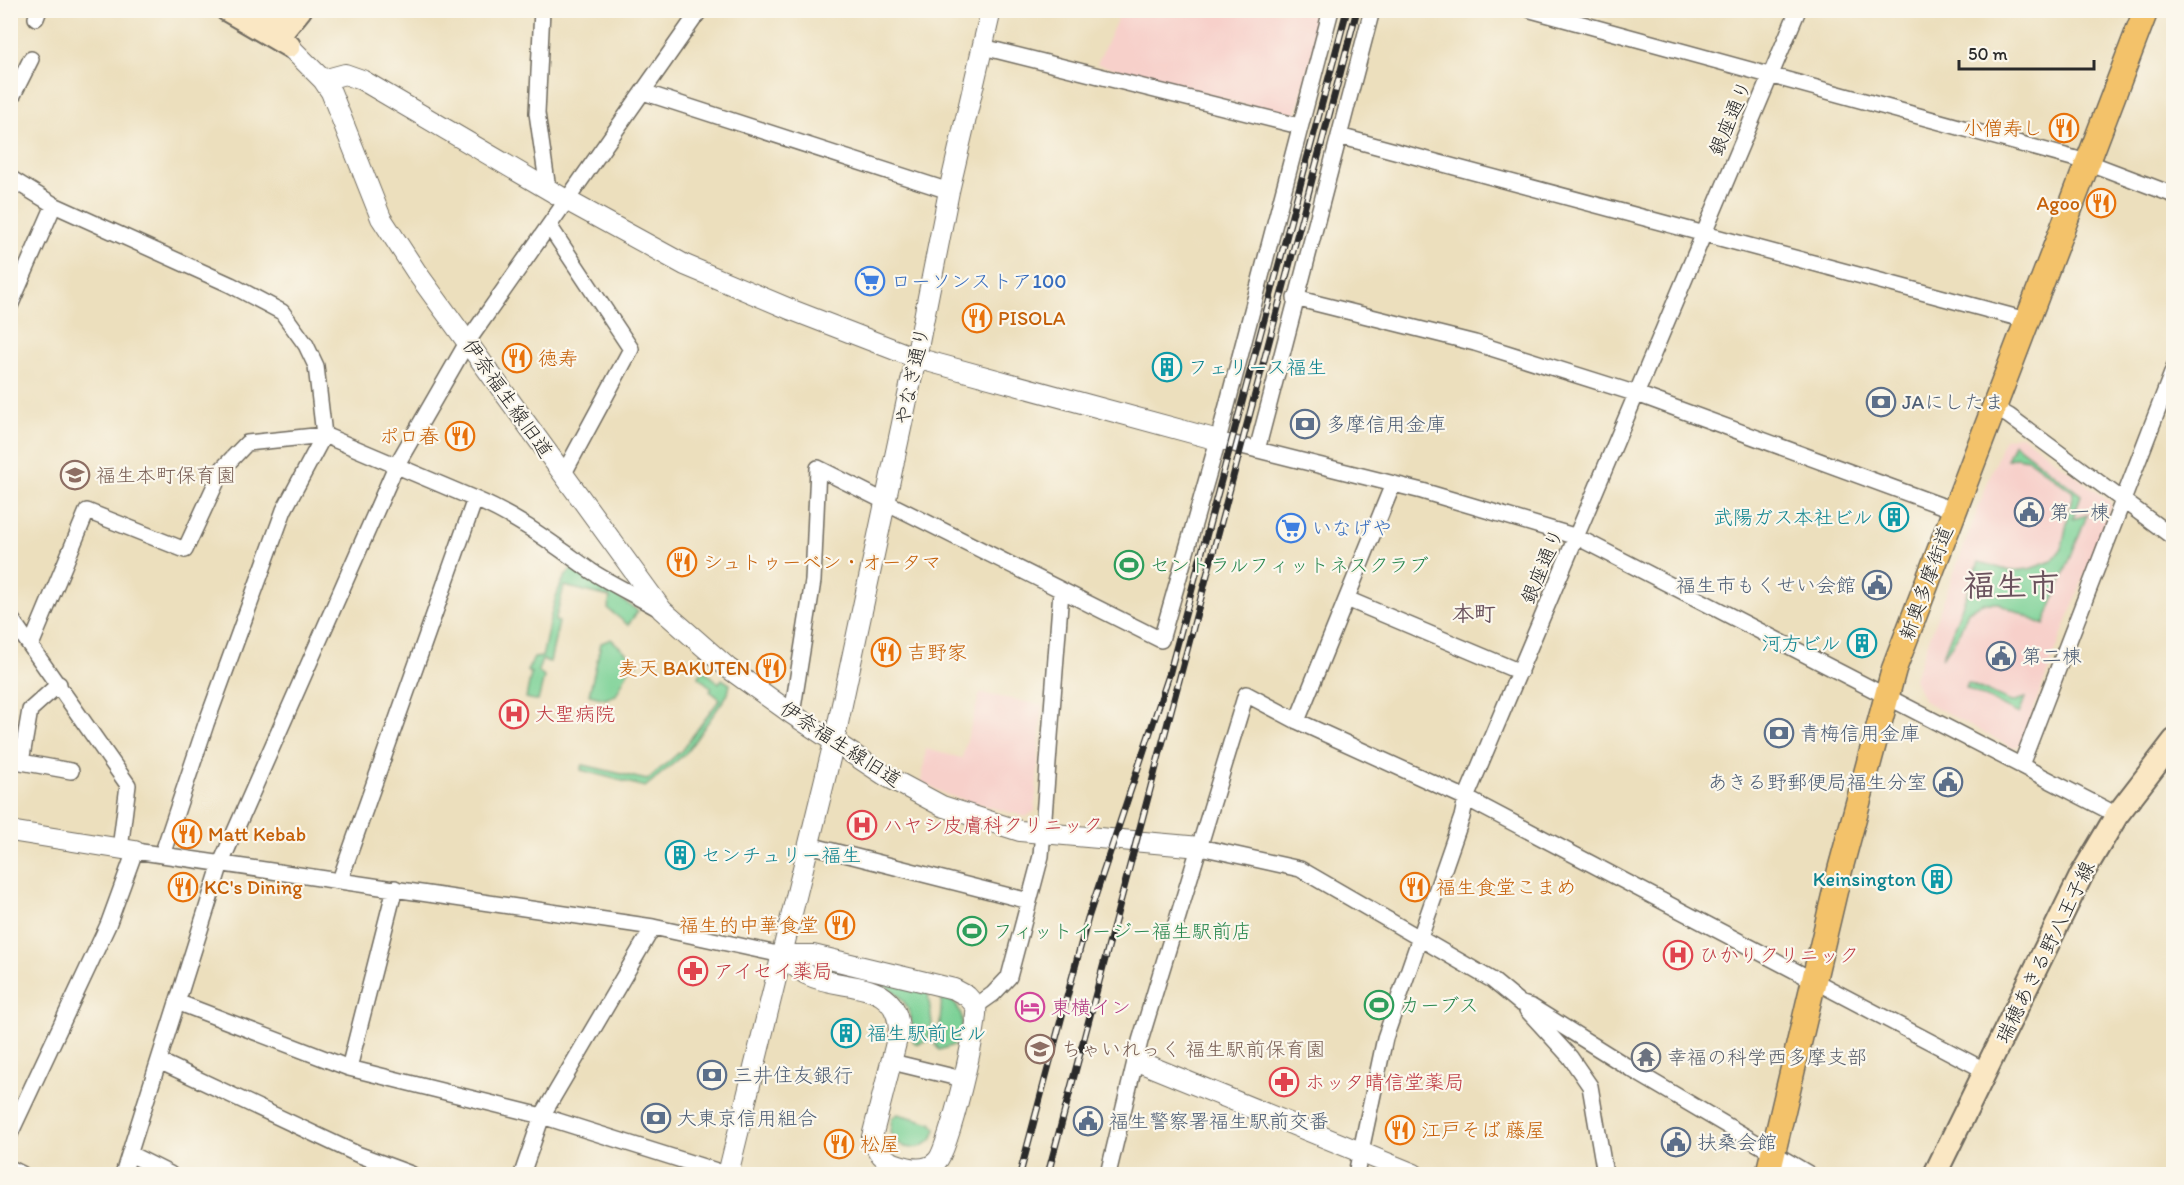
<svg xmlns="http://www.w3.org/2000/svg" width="2184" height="1185" font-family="Itim,'Klee One',sans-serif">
<rect width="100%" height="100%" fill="#fbf7ec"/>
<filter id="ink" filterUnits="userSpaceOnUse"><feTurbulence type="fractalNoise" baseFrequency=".0167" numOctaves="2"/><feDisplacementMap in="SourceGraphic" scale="12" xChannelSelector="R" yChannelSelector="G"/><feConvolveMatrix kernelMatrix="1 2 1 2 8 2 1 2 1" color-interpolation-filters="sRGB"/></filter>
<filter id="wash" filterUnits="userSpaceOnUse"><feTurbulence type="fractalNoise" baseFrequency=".008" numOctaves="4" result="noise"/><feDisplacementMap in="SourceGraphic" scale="24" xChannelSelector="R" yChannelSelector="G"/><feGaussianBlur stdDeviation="1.35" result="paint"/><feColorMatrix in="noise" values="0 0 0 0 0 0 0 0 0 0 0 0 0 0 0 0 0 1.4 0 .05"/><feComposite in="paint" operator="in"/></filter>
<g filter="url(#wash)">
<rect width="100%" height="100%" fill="#ecdfbd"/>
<path fill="#f7d0ca" d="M 1121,11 L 1324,11 L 1295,119 L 1097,64 Z
M 2022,435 L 2110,502 L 2111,506 L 2020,745 L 2013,748 L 1924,701 L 1914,679 L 2004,439 Z
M 980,693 L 1042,705 L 1035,811 L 1026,817 L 947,795 L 922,782 L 926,749 L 962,758 Z"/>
<path fill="#7bd196" stroke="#537e60" stroke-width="1.5" d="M 2014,443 L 2081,495 L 2073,519 L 2087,515 L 2044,625 L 1999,603 L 1982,603 L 1968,611 L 1958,636 L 1942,658 L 1979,562 L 2010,571 L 2029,569 L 2052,561 L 2062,548 L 2073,492 L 2028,459 L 2015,457 L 2007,460 Z
M 575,567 L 638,611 L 628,625 L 608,609 L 610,597 L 564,586 L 555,621 L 559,622 L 550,662 L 542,660 L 538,671 L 544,677 L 538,701 L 526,698 L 531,673 L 527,671 L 534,658 L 542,657 C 548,635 554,578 575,567 Z
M 611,639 L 638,663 L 630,667 L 616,695 L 605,699 L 589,695 L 601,643 Z
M 704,670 L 719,683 L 722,679 L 730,684 L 728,694 L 686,753 L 645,787 L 581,770 L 583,765 L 647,780 L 682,750 L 720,699 L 710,691 L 712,688 L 698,677 Z
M 1968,683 L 2011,702 L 2025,698 L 2019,714 L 1966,688 Z
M 817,965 L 928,993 L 932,1024 L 928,1041 L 917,1044 L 914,1042 C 909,1032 914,1022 909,1011 C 894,976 852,977 819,970 Z
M 942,995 C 964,1005 966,1023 958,1044 L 939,1050 L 935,1044 L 940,1023 Z
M 898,1114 L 931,1123 L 936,1129 L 933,1138 C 920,1152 898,1152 890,1132 L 892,1118 Z"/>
</g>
<g filter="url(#ink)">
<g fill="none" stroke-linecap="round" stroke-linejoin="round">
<g stroke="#6f6a5e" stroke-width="18">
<path id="minor" d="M 542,10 L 537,113 L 548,189
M 1531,10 L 2087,162 L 2174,195
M 36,18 L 39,10
M 983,47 L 1299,126
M 643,92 L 949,191
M 10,101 L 31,59
M 1339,136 L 2026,320
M 10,178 L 54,205 L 231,285 L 282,312 L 306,345 L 316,366 L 324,435 L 284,510 L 206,724 L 162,855
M 550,227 L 631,349 L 563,475
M 1295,298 L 1475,343 L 1637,394 L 1953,510
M 10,306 L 54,205
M 1993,407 L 2009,416 L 2174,538
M 1218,440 L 1422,491 L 1577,537 L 2117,815
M 1257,450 L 1372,10
M 475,499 C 518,517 553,544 591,571 C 613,585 637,596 659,609
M 1347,599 L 1520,672
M 10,617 L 128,785 L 120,849
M 31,645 L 87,511 L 185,550 L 223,468 L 247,443 L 324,435 L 475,499 L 340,880
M 792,714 L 813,581 L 818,468 L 1161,640 L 1218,440 L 1331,10
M 1297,721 L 1393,484
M 10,760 L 71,771
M 21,762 L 30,710 L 59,684
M 2021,765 L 2174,368
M 809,845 L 1029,901
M 1200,847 L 1300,869 L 1492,980 L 1520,1003 L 1532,1007 L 1631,1069 L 1809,1174
M 177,1002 L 349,1068 L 542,1116 L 726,1174
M 976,1006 L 993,994 L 1009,977 L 1041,856 L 1061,591
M 1527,1010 L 1570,1057 L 1590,1086 L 1605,1174
M 159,1061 L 357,1154 L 411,1174
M 892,1062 L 962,1079
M 349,1068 L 395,888
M 10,1134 L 108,925 L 135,851 L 653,927 L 782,955
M 130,1154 L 170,1174
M 10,1168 L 22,1174
M 123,1174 L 221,863 L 396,466 L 468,341 L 700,10
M 522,1174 L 542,1116 L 653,927
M 1108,1174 L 1140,1041 L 1246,694 L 1297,721 L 1466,798 L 1986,1071
M 1356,1174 L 1385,1038 L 1462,817 L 1466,798 L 1798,10"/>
</g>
<g stroke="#6f6a5e" stroke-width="22">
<path id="tertiary" d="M 289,46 L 323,80 L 331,92 L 381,218 L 417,273 L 662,610 L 728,668 L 792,714 L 886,776 L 942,806 L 1020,831 L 1200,847
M 323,80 L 345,74 L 362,80 L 568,201 L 685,265 L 792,310 L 916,358 L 1218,440
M 10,831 L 135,851
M 782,955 L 813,955 L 954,989 L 967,996 L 976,1006 C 979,1023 949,1149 937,1161 C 927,1172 911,1169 899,1165 C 883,1160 877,1153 872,1137 L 899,1031 C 898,977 842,992 808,975 C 799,971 790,961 782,955 Z
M 1137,1061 L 1414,1174
M 728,1174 L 834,742 L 916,358 L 949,191 L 991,10"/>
</g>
<g stroke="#6f6a5e" stroke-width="26">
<path id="secondary" d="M 227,10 L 289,46
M 259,28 L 274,10
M 277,38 L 300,10
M 1935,1174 L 2082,874 L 2117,815 L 2174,741"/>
</g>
<g stroke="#6f6a5e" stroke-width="27">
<path id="primary" d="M 1768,1174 L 1840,870 L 1894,669 L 2146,10"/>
</g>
<use href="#minor" stroke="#fff" stroke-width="15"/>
<use href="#tertiary" stroke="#fff" stroke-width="20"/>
<use href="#secondary" stroke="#fae7c3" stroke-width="22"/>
<use href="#primary" stroke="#f3c26a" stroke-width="24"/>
<g stroke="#2b2b2b" stroke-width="7">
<path id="rail" d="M 1020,1174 L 1088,918 L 1169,675 L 1347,10
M 1048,1174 L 1357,10"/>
</g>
<use href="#rail" stroke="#fbf7ec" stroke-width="4.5" stroke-dasharray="14" stroke-linecap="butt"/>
</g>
</g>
<defs>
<g id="restaurant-ring" transform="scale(1.5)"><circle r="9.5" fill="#fbf7ec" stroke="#e8710a" stroke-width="1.5"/><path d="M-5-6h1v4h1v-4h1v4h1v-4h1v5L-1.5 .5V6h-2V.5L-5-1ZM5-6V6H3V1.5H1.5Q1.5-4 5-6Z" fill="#e8710a"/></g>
<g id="supermarket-ring" transform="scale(1.5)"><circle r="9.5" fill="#fbf7ec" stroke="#3f7fe0" stroke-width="1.5"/><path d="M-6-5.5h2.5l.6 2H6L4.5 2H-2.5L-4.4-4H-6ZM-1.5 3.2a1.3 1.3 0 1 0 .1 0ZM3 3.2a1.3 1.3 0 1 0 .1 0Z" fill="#3f7fe0"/></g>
<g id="building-ring" transform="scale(1.5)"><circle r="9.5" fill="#fbf7ec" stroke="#0f9aa8" stroke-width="1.5"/><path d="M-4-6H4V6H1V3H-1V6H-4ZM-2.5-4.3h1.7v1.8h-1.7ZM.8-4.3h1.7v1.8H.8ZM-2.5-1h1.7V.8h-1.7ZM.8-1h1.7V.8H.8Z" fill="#0f9aa8"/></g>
<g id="bank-ring" transform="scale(1.5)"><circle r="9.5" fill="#fbf7ec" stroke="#5c6f8a" stroke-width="1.5"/><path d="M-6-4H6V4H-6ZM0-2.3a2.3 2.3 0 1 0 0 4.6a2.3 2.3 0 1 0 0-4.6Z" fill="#5c6f8a"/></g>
<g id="school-ring" transform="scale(1.5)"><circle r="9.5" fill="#fbf7ec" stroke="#8d6e63" stroke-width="1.5"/><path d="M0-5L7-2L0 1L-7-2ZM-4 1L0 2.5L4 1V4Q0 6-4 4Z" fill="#8d6e63"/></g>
<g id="civic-ring" transform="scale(1.5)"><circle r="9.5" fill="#fbf7ec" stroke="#5c6f8a" stroke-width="1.5"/><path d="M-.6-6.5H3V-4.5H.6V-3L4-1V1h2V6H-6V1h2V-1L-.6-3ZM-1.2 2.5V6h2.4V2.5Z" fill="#5c6f8a"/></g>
<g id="stadium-ring" transform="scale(1.5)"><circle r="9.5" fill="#fbf7ec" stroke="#2e9e5b" stroke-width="1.5"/><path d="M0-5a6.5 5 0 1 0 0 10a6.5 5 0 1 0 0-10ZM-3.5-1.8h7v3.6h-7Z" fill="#2e9e5b"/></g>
<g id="hospital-ring" transform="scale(1.5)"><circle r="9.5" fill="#fbf7ec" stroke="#e0444e" stroke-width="1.5"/><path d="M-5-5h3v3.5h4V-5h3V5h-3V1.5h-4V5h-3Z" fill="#e0444e"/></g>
<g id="pharmacy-ring" transform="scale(1.5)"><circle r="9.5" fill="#fbf7ec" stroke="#e0444e" stroke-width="1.5"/><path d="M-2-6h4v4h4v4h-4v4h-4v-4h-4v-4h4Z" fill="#e0444e"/></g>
<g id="hotel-ring" transform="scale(1.5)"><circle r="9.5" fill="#fbf7ec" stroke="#d1479c" stroke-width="1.5"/><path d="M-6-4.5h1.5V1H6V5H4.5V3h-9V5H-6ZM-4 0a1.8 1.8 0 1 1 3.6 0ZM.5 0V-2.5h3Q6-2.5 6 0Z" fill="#d1479c"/></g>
<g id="temple-ring" transform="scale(1.5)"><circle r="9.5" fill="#fbf7ec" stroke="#6b7280" stroke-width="1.5"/><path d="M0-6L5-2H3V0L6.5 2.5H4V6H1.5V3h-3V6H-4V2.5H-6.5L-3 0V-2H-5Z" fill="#6b7280"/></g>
</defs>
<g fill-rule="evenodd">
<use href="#restaurant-ring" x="2064" y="128"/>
<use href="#restaurant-ring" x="2101" y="203"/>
<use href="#supermarket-ring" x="870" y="281"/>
<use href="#restaurant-ring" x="977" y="318"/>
<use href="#restaurant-ring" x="517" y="358"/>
<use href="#building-ring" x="1167" y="367"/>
<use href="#bank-ring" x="1881" y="402"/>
<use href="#bank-ring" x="1305" y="424"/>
<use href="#restaurant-ring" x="460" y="436"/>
<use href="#school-ring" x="75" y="475"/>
<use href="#civic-ring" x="2029" y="512"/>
<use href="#building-ring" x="1894" y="517"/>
<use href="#supermarket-ring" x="1291" y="528"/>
<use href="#restaurant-ring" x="682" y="562"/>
<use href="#stadium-ring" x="1129" y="565"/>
<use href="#civic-ring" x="1877" y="585"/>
<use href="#building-ring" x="1862" y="643"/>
<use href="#restaurant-ring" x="886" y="652"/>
<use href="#civic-ring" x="2001" y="656"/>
<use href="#restaurant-ring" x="771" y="668"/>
<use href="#hospital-ring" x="514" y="714"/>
<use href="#bank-ring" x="1779" y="733"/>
<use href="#civic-ring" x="1948" y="782"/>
<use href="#hospital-ring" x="862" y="825"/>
<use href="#restaurant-ring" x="187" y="834"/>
<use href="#building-ring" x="680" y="855"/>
<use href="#building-ring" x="1937" y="879"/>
<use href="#restaurant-ring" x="183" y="887"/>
<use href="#restaurant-ring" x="1415" y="887"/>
<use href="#restaurant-ring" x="840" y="925"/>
<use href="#stadium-ring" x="972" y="931"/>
<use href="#hospital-ring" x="1678" y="955"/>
<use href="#pharmacy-ring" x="693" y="971"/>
<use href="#stadium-ring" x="1379" y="1005"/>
<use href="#hotel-ring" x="1030" y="1007"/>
<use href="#building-ring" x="846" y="1033"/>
<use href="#school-ring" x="1040" y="1049"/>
<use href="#temple-ring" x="1646" y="1057"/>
<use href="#bank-ring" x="712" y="1075"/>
<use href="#pharmacy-ring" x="1284" y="1082"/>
<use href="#bank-ring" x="656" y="1118"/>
<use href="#civic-ring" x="1088" y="1121"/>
<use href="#restaurant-ring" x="1400" y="1130"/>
<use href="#civic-ring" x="1676" y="1142"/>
<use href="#restaurant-ring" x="839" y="1144"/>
</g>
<g text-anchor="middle" stroke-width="4.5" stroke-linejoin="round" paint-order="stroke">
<g font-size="20" fill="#2b2b2b" stroke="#fbf7ec">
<text transform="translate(1730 118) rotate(-67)" y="7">銀座通り</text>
<text transform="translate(912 376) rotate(-78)" y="7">やなぎ通り</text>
<text transform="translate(508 398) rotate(55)" y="7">伊奈福生線旧道</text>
<text transform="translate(1542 566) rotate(-67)" y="7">銀座通り</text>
<text transform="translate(1926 583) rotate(-70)" y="7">新奥多摩街道</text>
<text transform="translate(841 744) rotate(33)" y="7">伊奈福生線旧道</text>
<text transform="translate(2045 952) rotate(-64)" y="7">瑞穂あきる野八王子線</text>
</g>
<g font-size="20" fill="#c56008" stroke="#fbf7ec" text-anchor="start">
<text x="2043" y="135" text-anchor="end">小僧寿し</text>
<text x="2080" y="210" text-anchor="end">Agoo</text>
<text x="998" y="325">PISOLA</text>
<text x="538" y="365">徳寿</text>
<text x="439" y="443" text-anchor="end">ポロ春</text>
<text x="703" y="569">シュトゥーベン・オータマ</text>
<text x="907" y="659">吉野家</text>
<text x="750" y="675" text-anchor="end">麦天 BAKUTEN</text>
<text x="208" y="841">Matt Kebab</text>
<text x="204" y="894">KC's Dining</text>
<text x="1436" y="894">福生食堂こまめ</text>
<text x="819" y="932" text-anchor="end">福生的中華食堂</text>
<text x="1421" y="1137">江戸そば 藤屋</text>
<text x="860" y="1151">松屋</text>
</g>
<g font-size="20" fill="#366cbe" stroke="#fbf7ec" text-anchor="start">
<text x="891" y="288">ローソンストア100</text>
<text x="1312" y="535">いなげや</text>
</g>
<g font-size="20" fill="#0d838f" stroke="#fbf7ec" text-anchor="start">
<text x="1188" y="374">フェリース福生</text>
<text x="1873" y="524" text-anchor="end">武陽ガス本社ビル</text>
<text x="1841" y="650" text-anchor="end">河方ビル</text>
<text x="701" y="862">センチュリー福生</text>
<text x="1916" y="886" text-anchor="end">Keinsington</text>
<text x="867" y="1040">福生駅前ビル</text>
</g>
<g font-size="20" fill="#4e5e75" stroke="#fbf7ec" text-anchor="start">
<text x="1902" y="409">JAにしたま</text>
<text x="1326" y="431">多摩信用金庫</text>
<text x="2050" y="519">第一棟</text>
<text x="1856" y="592" text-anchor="end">福生市もくせい会館</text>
<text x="2022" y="663">第二棟</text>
<text x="1800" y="740">青梅信用金庫</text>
<text x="1927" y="789" text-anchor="end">あきる野郵便局福生分室</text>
<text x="733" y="1082">三井住友銀行</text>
<text x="677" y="1125">大東京信用組合</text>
<text x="1109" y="1128">福生警察署福生駅前交番</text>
<text x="1697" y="1149">扶桑会館</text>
</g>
<g font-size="20" fill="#785e54" stroke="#fbf7ec" text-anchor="start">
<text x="96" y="482">福生本町保育園</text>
<text x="1061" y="1056">ちゃいれっく 福生駅前保育園</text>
</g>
<g font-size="20" fill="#27864d" stroke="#fbf7ec" text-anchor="start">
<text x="1150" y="572">セントラルフィットネスクラブ</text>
<text x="993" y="938">フィットイージー福生駅前店</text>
<text x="1400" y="1012">カーブス</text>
</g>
<g font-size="20" fill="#be3a42" stroke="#fbf7ec" text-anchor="start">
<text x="535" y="721">大聖病院</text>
<text x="883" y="832">ハヤシ皮膚科クリニック</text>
<text x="1699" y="962">ひかりクリニック</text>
<text x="714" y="978">アイセイ薬局</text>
<text x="1305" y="1089">ホッタ晴信堂薬局</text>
</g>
<g font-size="20" fill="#b23c85" stroke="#fbf7ec" text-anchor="start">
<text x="1051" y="1014">東横イン</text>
</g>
<g font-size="20" fill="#5b616d" stroke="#fbf7ec" text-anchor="start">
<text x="1667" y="1064">幸福の科学西多摩支部</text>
</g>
<g font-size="22" font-weight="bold" fill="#6a525d" stroke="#fbf7ec">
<text x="1474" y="621">本町</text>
</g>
<g font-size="32" font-weight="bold" fill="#6a525d" stroke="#fbf7ec">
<text x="2011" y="596">福生市</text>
</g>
</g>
<rect width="2184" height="1185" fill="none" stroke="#fbf7ec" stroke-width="36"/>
<path d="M1959 60v9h135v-9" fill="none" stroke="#2b2b2b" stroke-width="3"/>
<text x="1968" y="60" font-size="18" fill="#2b2b2b" stroke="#fbf7ec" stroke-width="4.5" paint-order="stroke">50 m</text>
</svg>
